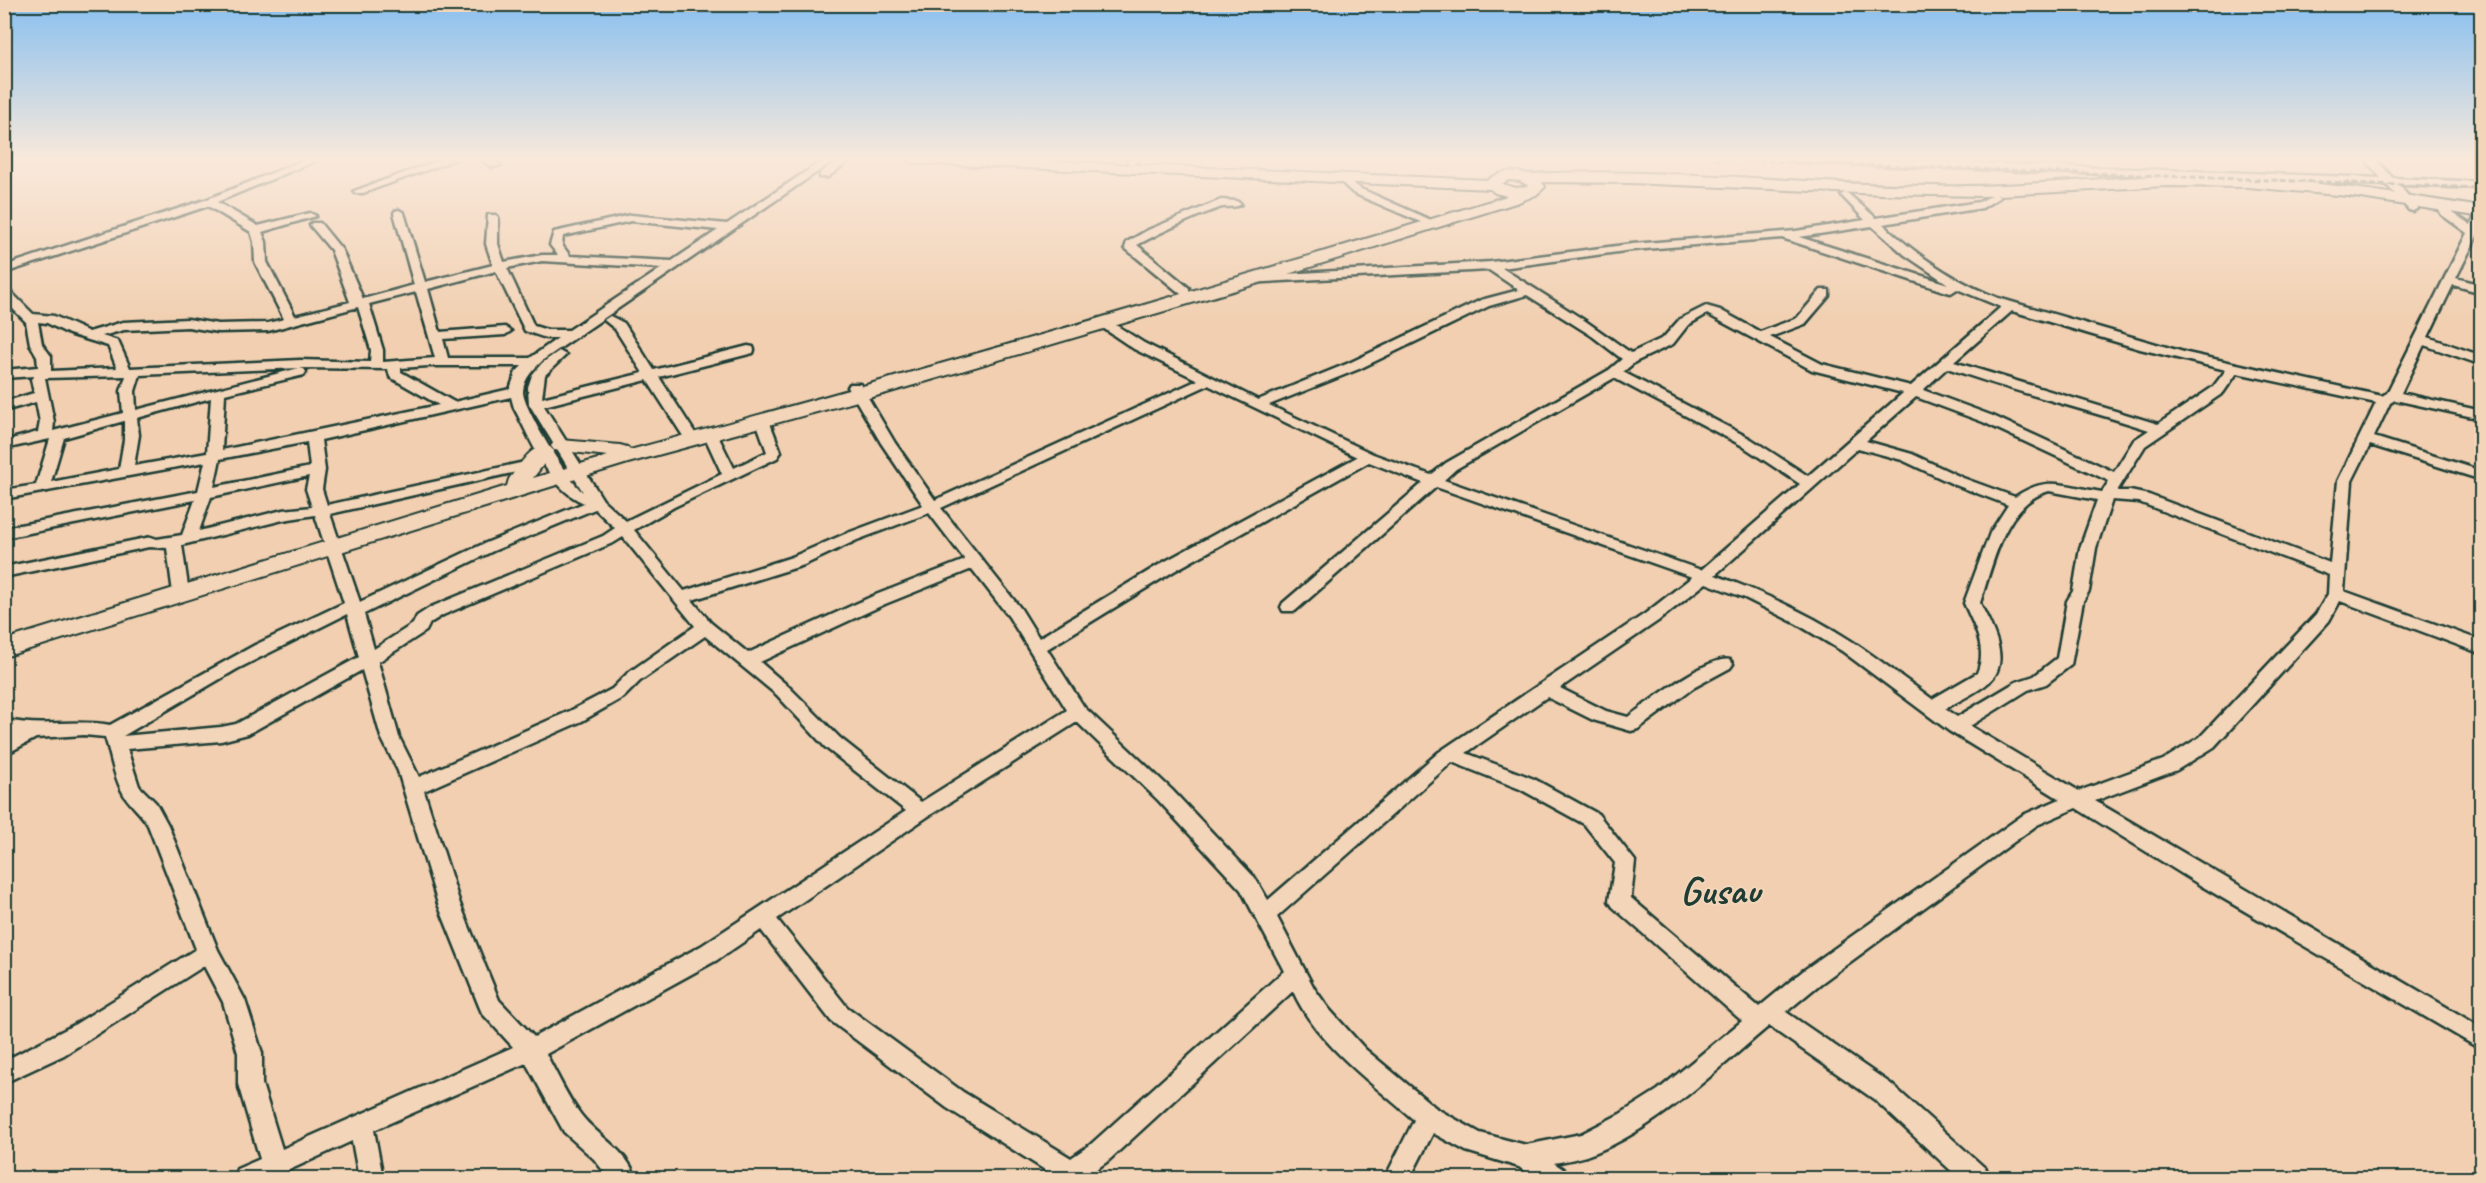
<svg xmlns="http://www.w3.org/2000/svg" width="2486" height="1183" font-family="Caveat,sans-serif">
<rect width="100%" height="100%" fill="#f1cfb0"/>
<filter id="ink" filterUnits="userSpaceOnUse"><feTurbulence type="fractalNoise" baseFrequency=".0167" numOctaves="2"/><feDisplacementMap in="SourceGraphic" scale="12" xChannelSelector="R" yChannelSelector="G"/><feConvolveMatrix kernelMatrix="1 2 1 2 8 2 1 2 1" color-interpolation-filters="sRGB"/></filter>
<g filter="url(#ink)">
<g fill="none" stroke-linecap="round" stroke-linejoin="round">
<g stroke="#1f3d34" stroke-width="5">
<path id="street" d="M 307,159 L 320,159 L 217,202 L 258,226 L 310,213 L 316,216 L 262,232 L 266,242 L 267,262 L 295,316 L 350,302 L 331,250 L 310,225 L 312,223 L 320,223 L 342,250 L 363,299 L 414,285 L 394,213 L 395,211 L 399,210 L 404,213 L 425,282 L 493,265 L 486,244 L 488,215 L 496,215 L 498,217 L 498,244 L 504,262 L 542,255 L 558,255 L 550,245 L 554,232 L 631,215 L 727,224 L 825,159 L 836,159 L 543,360 C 534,369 524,378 523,391 C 522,407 569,482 583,492 L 529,404 L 528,387 L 532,375 L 542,363 L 559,351 L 566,355 L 545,375 L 542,398 L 643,373 L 615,329 L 604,320 L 610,316 L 624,323 L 654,370 L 748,346 L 753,347 L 754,350 L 753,353 L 659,377 L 695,433 L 693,436 L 683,436 L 647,380 L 544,406 L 603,500 L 626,521 L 722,474 L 704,435 L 706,432 L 716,432 L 734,468 L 767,452 L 756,421 L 763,417 L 768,418 L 781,452 L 777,458 L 674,507 L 634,530 L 684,591 L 792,557 L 845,534 L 923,505 L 881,443 L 848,387 L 850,384 L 860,384 L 895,443 L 935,500 L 1198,380 L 1134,349 L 1100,326 L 1098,323 L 1100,320 L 1108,320 L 1144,343 L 1258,400 L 1349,363 L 1481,300 L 1519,290 L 1489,270 L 1246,283 L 1246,277 L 1250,276 L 1491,262 L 1632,244 L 1796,231 L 1865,220 L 1841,195 L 1846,192 L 1876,218 L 1979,202 L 1995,194 L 2000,197 L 1982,208 L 1883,224 C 1917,256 1954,281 1998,298 L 2187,353 L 2382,396 L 2387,393 L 2467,233 L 2442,215 L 2436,206 L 2437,204 L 2445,204 L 2450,211 L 2471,225 L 2474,218 L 2472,211 L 2473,209 L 2481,209 L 2482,226 L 2456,278 L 2482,285 L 2482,293 L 2453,285 L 2428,337 L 2482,356 L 2482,365 L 2424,345 L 2401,393 L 2482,411 L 2482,419 L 2395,400 L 2390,403 L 2374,437 L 2482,471 L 2482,480 L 2370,445 L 2352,481 L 2344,591 L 2482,641 L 2482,654 L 2340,601 L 2329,621 L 2214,747 L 2177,770 L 2095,801 L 2482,1028 L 2482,1050 L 2200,885 L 2076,808 L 2037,825 L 1820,984 L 1786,1012 L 1891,1084 L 1986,1169 L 1989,1178 L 1959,1178 L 1875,1100 L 1769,1026 C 1715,1071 1653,1133 1586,1156 C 1576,1159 1565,1161 1554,1163 L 1563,1169 L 1566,1178 L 1534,1178 L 1519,1167 L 1466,1151 L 1433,1133 L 1410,1178 L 1385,1178 L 1414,1120 C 1373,1084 1315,1042 1293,991 L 1108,1161 L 1084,1178 L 1052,1178 L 1053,1175 L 947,1108 L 831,1021 L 761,930 L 717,960 L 546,1054 C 557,1074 567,1097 581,1115 C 598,1137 627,1150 636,1178 L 609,1178 L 594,1159 L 564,1132 L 526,1063 L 374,1130 L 383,1178 L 359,1178 L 352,1141 L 272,1178 L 234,1178 L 237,1169 L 260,1159 L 238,1084 L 238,1053 L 223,1002 L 204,966 L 64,1055 L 4,1083 L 4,1061 L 74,1025 L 196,949 L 148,825 C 141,812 128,804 122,791 C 113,774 111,755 105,737 L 84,735 L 36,738 L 4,755 L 4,739 L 12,735 L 4,732 L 4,719 C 40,729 74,718 110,725 L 255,645 L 344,603 L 315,515 L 283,520 L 182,545 L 189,593 L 187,597 L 175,597 L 173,593 L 167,548 L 149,547 L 4,577 L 4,567 L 151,537 L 157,539 L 182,535 L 195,500 L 4,538 L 4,528 L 198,491 L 205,462 L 4,499 L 4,490 L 36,485 L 50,439 L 4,449 L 4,441 L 38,432 L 40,422 L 36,402 L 4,411 L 4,402 L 34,393 L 31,379 L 34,376 L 4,378 L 4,370 L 38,367 L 37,356 L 30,344 L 26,322 L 4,300 L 4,288 L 8,289 L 33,314 L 54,316 L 89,332 L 123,322 L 188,319 L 218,324 L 268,323 L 284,319 L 255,262 L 254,242 L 251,232 L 208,206 L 4,273 L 4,266 L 205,200 ZM 631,221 L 718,230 L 672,261 L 570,256 L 562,245 L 563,236 ZM 1872,226 L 1905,255 L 1948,284 L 1799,237 ZM 1782,238 L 1947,292 L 1951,293 L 1957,289 L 2001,307 L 1911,386 L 1822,364 L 1770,337 L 1805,324 L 1829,296 L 1829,290 L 1821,290 L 1797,318 L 1760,332 L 1720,310 L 1706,306 L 1680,319 L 1663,338 L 1631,353 L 1584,320 L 1502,268 L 1632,250 ZM 542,261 L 662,268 L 569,330 L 547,330 L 534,326 L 507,268 ZM 496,271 L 525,331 L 546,338 L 558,338 L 530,358 L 448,358 L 443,339 L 505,335 L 511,331 L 505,327 L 440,332 L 428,289 ZM 416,292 L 435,358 L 383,362 L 383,350 L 369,304 ZM 1527,295 L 1592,336 L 1622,359 L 1609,370 L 1446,463 L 1431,475 L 1373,454 L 1269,405 L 1359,369 L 1489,306 ZM 358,307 L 371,350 L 370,362 L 300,360 L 130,368 L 118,341 L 102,336 L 124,330 L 188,327 L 218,332 L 268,331 ZM 2012,311 L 2140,349 L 2226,370 L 2213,387 L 2158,424 L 1954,362 ZM 1707,314 L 1812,370 L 1903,393 L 1808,476 L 1751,439 L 1623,372 L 1635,362 L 1673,344 L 1688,325 ZM 38,322 L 47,323 L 69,334 L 108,346 L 117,368 L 51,371 L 51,356 L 42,344 ZM 428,366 L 522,366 L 516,372 L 510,389 L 454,402 L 401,372 L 401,368 ZM 299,368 L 136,410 L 135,391 L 140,375 L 300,368 L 388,369 L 390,377 L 439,405 L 222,450 L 225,394 L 304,375 L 306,372 L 304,369 ZM 1947,368 C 2014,392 2082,408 2149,430 L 2134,440 L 2114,472 L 1993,416 L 1923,390 ZM 2237,373 L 2376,403 L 2338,481 L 2330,563 L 2149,495 L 2130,491 L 2117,491 L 2145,446 L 2223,393 ZM 126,376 L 121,391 L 123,413 L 53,431 L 54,422 L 45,378 ZM 1614,378 L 1741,445 L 1800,484 L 1701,570 L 1444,480 L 1456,469 ZM 1208,385 L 1357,457 L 1162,563 L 1039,638 L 1021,609 L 941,508 ZM 511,397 L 514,408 C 532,441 548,488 584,503 L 481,545 L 360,602 L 330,514 L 534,468 L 541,464 L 534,460 L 327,505 L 322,489 L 325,470 L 321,440 ZM 1916,397 L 1983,422 L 2109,481 L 2102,492 C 2066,487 2048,474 2015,497 L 1963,478 L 1912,454 L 1866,441 ZM 211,398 L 207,453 L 134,466 L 139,435 L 137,418 ZM 124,421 L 124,440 L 119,469 L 51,482 L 64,438 ZM 307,442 L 310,467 L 214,487 L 220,459 ZM 1858,448 L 1902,460 L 1953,484 L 2008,505 L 1990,533 L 1964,603 C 1974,626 1988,648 1977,673 L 1932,699 C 1906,680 1880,660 1853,642 C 1810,614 1764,593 1715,575 ZM 1369,462 L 1423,483 L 1283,603 L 1281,607 L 1283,611 L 1295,611 L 1436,487 L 1692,577 L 1646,613 L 1439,752 L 1268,900 L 1255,878 L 1172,790 L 1084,707 L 1047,649 L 1174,571 ZM 309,476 L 306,489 L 312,507 L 283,510 L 199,531 L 211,497 ZM 2049,491 L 2097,500 L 2080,548 L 2073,591 L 2067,601 L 2057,658 L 2034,676 L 2016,682 L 1957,717 L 1945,709 C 1959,700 1977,693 1989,682 C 2013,661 1990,624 1980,603 C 1993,565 2004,503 2049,491 ZM 2112,500 L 2139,502 L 2329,575 L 2328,594 L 2316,614 L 2200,737 L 2163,760 L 2079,791 L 1970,726 L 2028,690 L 2046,684 L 2071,665 L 2083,601 L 2089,591 L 2096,548 ZM 595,509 L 615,528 L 603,536 L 431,607 L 417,616 L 413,624 L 374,649 L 364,614 L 493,551 ZM 929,513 L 965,560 L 873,596 L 748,653 L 711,623 L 692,600 L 804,565 L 857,540 ZM 623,537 L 695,626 L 628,673 L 612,689 L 570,711 L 419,777 L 399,737 L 378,662 L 426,631 L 430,623 L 443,615 L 615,542 ZM 972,569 L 1009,617 L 1067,710 L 921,802 L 840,738 L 789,687 L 760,662 L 885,604 ZM 1706,583 L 1745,598 L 1797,624 L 1842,651 L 1949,731 L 2060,799 L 2023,815 L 1804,970 L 1759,1007 L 1631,898 L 1635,861 L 1598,814 L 1534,779 L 1466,753 L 1547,697 L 1593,720 L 1631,731 L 1638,729 L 1693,688 L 1730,668 L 1733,664 L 1730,660 C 1710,654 1646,704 1628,717 L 1606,711 L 1560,688 L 1658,621 ZM 347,614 L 359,657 L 236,724 L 221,727 L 123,736 L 237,669 ZM 705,636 L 777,695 L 826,748 L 906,811 L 701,946 L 534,1037 L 499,1000 L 460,904 L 424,791 L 582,721 L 624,697 L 640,681 ZM 362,670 L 381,737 L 398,771 L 438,904 L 479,1006 L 482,1013 L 513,1047 L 282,1149 L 262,1084 L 262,1053 L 245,1000 L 218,950 L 168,825 L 156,803 L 139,786 L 127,749 L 221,741 L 248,734 ZM 1077,722 L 1158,800 L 1241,890 L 1284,971 L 1090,1145 L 1071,1158 L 963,1092 L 847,1007 L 777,919 L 927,817 ZM 1452,762 L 1520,789 L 1584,824 L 1615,863 L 1609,901 L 1613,907 L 1742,1021 L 1658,1090 L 1620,1114 L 1581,1134 L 1526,1145 L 1480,1133 L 1437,1109 L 1365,1049 L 1329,1009 L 1314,988 L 1277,917 Z
M 443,159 L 457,159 L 363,193 L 355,193 L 354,191 Z
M 481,159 L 492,159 L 501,165 L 492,167 Z
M 841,159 L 852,159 L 828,177 L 820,177 L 820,173 Z
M 1130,159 L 1140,159 L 1132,165 L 1127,162 Z
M 1791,159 L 1864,159 L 2381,178 L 2365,159 L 2375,159 L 2393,178 L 2482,182 L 2482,188 L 2399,185 L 2418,208 L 2413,211 L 2409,210 L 2387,185 L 1796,162 Z
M 1343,176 L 1361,189 L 1433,221 L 1431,223 L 1423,223 L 1353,193 L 1338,179 Z
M 1221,200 L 1236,201 L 1241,204 C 1235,209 1227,205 1219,208 C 1191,218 1163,231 1137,245 L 1189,288 L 1189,294 L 1181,294 L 1125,248 L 1127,242 L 1148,230 Z"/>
</g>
<g stroke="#1f3d34" stroke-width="4">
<path id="secondary" d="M 905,159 L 998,159 L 1488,180 C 1500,170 1514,170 1528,174 C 1662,167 1797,184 1931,186 C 2018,188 2104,176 2190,176 C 2289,176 2385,192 2482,207 L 2482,217 L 2348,196 L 2248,187 L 2165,186 L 1983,196 L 1882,194 L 1630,183 L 1542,182 L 1545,187 L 1536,195 L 1519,202 L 1256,284 L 887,393 L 628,463 L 498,503 L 4,657 L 4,640 L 507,486 L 509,479 C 520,466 531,442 550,447 L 554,451 L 533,478 L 608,456 L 554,450 L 551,446 L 554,442 L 561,440 L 620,445 L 627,447 L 630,450 C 924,371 1216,285 1507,196 L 1495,193 L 1490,189 L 1468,188 L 912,163 ZM 1508,180 L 1520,181 L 1529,186 L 1516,188 L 1502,184 Z"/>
</g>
<use href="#street" fill="#f3d5b9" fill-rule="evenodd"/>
<use href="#secondary" fill="#f3d5b9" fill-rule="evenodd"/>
<path stroke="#1f3d34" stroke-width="3" stroke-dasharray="6 3" stroke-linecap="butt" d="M 1714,159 L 2482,188"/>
</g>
</g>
<linearGradient id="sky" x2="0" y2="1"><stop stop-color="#89c0f0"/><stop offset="0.49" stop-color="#f9e9db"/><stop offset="1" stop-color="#f9e9db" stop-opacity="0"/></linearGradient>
<rect width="2486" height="324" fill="url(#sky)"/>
<g text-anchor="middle" stroke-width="4.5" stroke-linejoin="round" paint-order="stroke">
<g font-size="40" font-weight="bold" fill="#1f3d34" stroke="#f3d5b9">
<text x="1720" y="903">Gusau</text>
</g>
</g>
<rect width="2486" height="1183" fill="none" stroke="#f3d5b9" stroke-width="24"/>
<rect x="12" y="12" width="2462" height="1159" fill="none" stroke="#1f3d34" stroke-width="2" filter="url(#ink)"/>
</svg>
